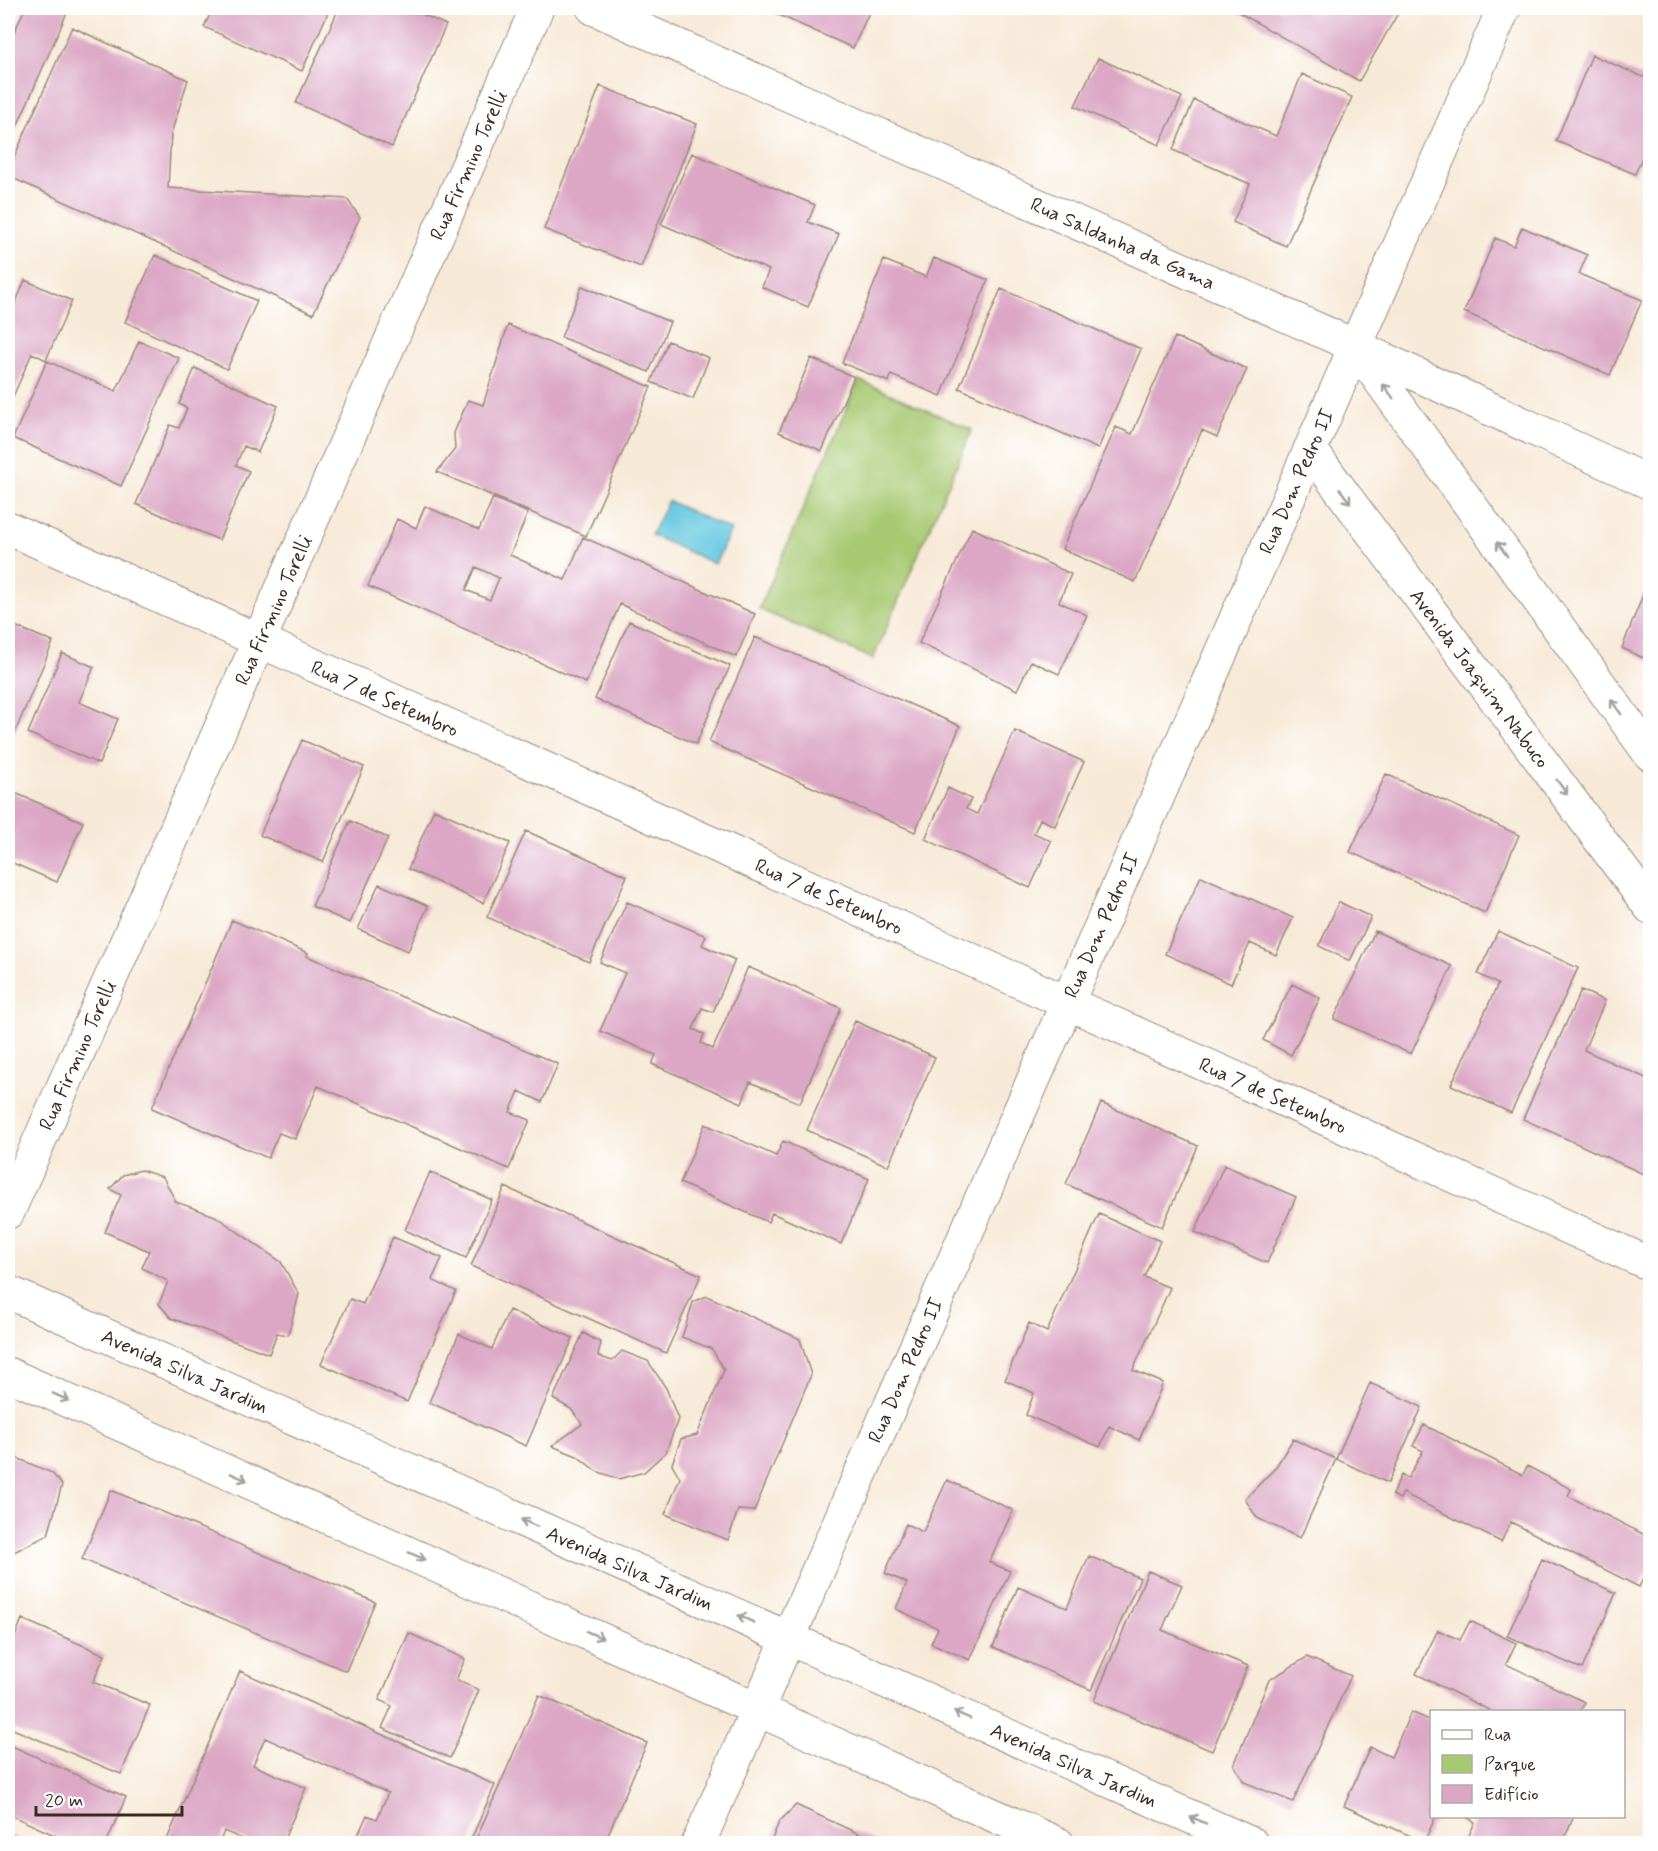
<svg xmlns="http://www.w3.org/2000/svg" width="1658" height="1851" font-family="Mynerve,sans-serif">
<rect width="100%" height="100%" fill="#fff"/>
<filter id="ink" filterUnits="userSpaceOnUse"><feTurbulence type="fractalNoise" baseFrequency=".0167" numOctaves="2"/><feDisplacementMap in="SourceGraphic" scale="12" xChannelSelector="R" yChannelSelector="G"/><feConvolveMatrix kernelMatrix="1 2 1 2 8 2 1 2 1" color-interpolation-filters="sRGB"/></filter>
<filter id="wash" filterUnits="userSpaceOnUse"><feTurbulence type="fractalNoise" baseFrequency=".008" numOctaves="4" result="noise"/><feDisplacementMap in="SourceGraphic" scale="24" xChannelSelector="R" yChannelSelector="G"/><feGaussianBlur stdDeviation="1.35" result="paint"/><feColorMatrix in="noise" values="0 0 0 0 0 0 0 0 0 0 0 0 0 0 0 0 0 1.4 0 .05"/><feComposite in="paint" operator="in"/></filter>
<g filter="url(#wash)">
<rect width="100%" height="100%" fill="#f7e9d7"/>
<path fill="#a7c972" stroke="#717a48" stroke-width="1.5" d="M 859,380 L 972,430 L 873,659 L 759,609 Z"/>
<path fill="#63c7e0" stroke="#4f787f" stroke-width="1.5" d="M 668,501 L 731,530 L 715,564 L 651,535 Z"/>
<g id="blocks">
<path fill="#dba7c5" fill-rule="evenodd" d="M 25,8 L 69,8 L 8,147 L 8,46 Z
M 213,8 L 330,8 L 302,71 L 204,27 Z
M 339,8 L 408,8 L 446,25 L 392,147 L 296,103 Z
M 763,8 L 871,8 L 853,48 Z
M 1231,8 L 1401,8 L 1359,81 Z
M 72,27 L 188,80 L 171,134 L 168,188 L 347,199 L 360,217 L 313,314 L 8,176 L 8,171 Z
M 1592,55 L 1650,80 L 1650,138 L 1635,174 L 1556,141 Z
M 1098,58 L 1182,97 L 1159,145 L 1075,106 Z
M 1302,74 L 1352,97 L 1286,246 L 1233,222 L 1250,184 L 1173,150 L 1194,100 L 1276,136 Z
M 600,86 L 697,124 L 641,267 L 544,229 Z
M 692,153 L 815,205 L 808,222 L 839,234 L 808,307 L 762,287 L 769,270 L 661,224 Z
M 1522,227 L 1587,255 L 1579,274 L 1642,300 L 1610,375 L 1464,312 L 1495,238 L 1514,246 Z
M 155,255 L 257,301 L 227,369 L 125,322 Z
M 934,258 L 988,280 L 941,396 L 891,375 L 889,382 L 842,363 L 884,260 L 926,277 Z
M 25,280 L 72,301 L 46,360 L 32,353 L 12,399 L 8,397 L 8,315 L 10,316 Z
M 582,286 L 670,322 L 649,372 L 561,337 Z
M 1001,289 L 1141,349 L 1098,449 L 959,388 Z
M 508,325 L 651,387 L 586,536 L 437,472 L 455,449 L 454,433 L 468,400 L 483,405 Z
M 1175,337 L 1247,369 L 1217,437 L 1202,430 L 1135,582 L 1062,549 L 1116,427 L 1132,434 Z
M 139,341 L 179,358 L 121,486 L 13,438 L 47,361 L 116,391 Z
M 668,341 L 709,358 L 693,399 L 651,382 Z
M 811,358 L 854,377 L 822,451 L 779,432 Z
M 195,368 L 278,406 L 258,452 L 244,446 L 236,465 L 249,471 L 219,540 L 136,504 L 170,425 L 179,428 L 187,408 L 179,404 Z
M 493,498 L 528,513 L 510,555 L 565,580 L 583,537 L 755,614 L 736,657 L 620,604 L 586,683 L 368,586 L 397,519 L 416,528 L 425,506 L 479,530 ZM 476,567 L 499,578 L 490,600 L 466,590 Z
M 972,528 L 1071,574 L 1059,602 L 1087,615 L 1059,674 L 1031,661 L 1017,690 L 919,643 Z
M 1650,577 L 1650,661 L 1622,648 Z
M 629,621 L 730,666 L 696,744 L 595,699 Z
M 8,623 L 53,642 L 8,749 Z
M 755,637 L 960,726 L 915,832 L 709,742 Z
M 62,653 L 94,667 L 79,702 L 118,719 L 99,764 L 28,733 Z
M 1015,731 L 1084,762 L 1055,826 L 1040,819 L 1034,833 L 1051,841 L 1030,888 L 925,839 L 948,788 L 971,799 L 966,809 L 977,814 Z
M 302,740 L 364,767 L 323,862 L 260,835 Z
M 1386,774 L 1519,835 L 1485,913 L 1350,852 Z
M 8,790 L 83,822 L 57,882 L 8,861 Z
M 434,809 L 510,843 L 483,903 L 408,869 Z
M 350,821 L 388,838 L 350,923 L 312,906 Z
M 526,831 L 627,876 L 589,962 L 487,917 Z
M 1201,876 L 1293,918 L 1276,955 L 1250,943 L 1231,984 L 1165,954 Z
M 379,884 L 428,906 L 408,951 L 358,929 Z
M 627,902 L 706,936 L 702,945 L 735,960 L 713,1012 L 702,1008 L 693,1029 L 704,1034 L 701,1043 L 713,1049 L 748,967 L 841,1008 L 800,1103 L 750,1082 L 742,1103 L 652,1064 L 656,1055 L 600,1031 L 625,973 L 600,962 Z
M 1339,902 L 1371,917 L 1350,961 L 1319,946 Z
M 232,920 L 308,953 L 307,956 L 558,1064 L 542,1102 L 519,1091 L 510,1112 L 530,1120 L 509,1169 L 318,1086 L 295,1139 L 279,1133 L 268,1158 L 152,1108 Z
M 1375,931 L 1452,966 L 1411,1054 L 1334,1019 Z
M 1498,931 L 1578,968 L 1511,1113 L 1451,1085 L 1498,984 L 1478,974 Z
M 1292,984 L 1320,998 L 1291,1055 L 1263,1040 Z
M 1581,990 L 1605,1001 L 1584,1050 L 1650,1080 L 1650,1177 L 1523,1119 Z
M 855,1021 L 935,1057 L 888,1166 L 807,1130 Z
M 1101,1103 L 1198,1146 L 1162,1227 L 1066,1184 Z
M 705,1124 L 776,1156 L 783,1141 L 869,1179 L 841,1244 L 772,1213 L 768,1222 L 680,1183 Z
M 1224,1165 L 1296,1197 L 1267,1263 L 1195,1232 Z
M 141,1170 L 163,1177 L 176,1202 L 215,1216 L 281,1262 L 299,1294 L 288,1335 L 277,1333 L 269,1354 L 171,1318 L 159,1304 L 168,1281 L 142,1268 L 149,1251 L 105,1232 L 121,1195 L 110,1189 L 123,1175 Z
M 430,1172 L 492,1200 L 466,1258 L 405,1230 Z
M 505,1187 L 701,1275 L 666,1353 L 471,1266 Z
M 1099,1214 L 1160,1241 L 1144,1277 L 1170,1288 L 1133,1370 L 1163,1383 L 1139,1440 L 1109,1426 L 1100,1447 L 1026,1415 L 1034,1393 L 1005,1380 L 1029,1323 L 1047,1332 Z
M 393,1237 L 442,1258 L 432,1280 L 456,1291 L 407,1402 L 321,1364 L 350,1299 L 363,1304 Z
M 707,1296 L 800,1339 L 811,1375 L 754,1511 L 738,1510 L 728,1540 L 665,1514 L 680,1478 L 672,1464 L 681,1439 L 697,1435 L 724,1370 L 712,1349 L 682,1337 L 693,1302 Z
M 509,1310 L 573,1338 L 526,1446 L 429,1402 L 459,1334 L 492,1349 Z
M 583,1333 L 601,1343 L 598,1356 L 612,1361 L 622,1351 L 648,1361 L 666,1388 L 678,1419 L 666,1452 L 644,1472 L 619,1479 L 596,1471 L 577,1456 L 552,1446 L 582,1424 L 571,1409 L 553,1399 Z
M 1370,1383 L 1422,1407 L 1388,1483 L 1336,1459 Z
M 1424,1425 L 1523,1475 L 1527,1466 L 1571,1489 L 1568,1496 L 1645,1535 L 1649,1527 L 1650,1528 L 1650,1565 L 1639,1587 L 1511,1522 L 1501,1542 L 1403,1493 L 1400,1499 L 1392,1495 L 1401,1475 L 1408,1478 L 1423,1451 L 1413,1446 Z
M 1293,1439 L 1336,1459 L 1300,1538 L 1257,1518 L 1245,1499 L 1275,1468 Z
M 8,1454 L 52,1473 L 62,1485 L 48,1535 L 8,1555 Z
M 947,1480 L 1013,1510 L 989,1562 L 1010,1571 L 970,1660 L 931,1643 L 938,1628 L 896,1609 L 907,1583 L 885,1573 L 906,1524 L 923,1532 Z
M 111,1490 L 375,1602 L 346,1671 L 82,1559 Z
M 1089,1556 L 1140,1578 L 1091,1690 L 993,1647 L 1018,1587 L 1067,1608 Z
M 1542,1559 L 1616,1593 L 1582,1669 L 1507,1636 Z
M 1148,1571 L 1182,1585 L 1162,1630 L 1248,1666 L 1212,1751 L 1094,1701 Z
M 22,1619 L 105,1655 L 93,1682 L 150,1705 L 121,1774 L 8,1727 L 8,1655 Z
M 1470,1621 L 1516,1643 L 1506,1664 L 1585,1702 L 1580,1712 L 1493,1712 L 1416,1674 L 1438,1630 L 1460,1640 Z
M 409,1633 L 465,1659 L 456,1680 L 479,1690 L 450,1758 L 382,1728 L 392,1706 L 379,1700 Z
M 1307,1657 L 1351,1676 L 1293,1802 L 1244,1782 L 1234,1765 L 1269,1680 Z
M 240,1671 L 495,1785 L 469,1844 L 354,1844 L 367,1815 L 377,1819 L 388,1793 L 265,1738 L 253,1765 L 306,1788 L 282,1844 L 253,1844 L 224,1831 L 219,1844 L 165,1844 Z
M 539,1695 L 647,1743 L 604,1844 L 474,1844 Z
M 1411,1712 L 1432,1721 L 1432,1816 L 1436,1816 L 1424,1842 L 1344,1806 L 1370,1747 L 1391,1757 Z
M 12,1746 L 126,1797 L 106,1844 L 74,1844 L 8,1814 L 8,1756 Z
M 796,1805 L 881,1844 L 770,1844 L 779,1822 Z
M 1464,1816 L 1574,1816 L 1562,1844 L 1465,1844 L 1475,1822 Z
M 8,1834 L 28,1844 L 8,1844 Z"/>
</g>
</g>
<g filter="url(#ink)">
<use href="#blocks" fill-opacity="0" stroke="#998a7a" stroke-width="1.5"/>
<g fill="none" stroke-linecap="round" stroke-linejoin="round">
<g stroke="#998a7a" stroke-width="35">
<path id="minor" d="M 593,8 L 1355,346 L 1650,483
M 1356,347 L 1650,754
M 1310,449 L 1650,907
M 8,528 L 1650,1264
M 8,1212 L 537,8
M 698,1844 L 1504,8"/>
</g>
<g stroke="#998a7a" stroke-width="35">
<path id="tertiary" d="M 8,1292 L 1252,1844
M 8,1374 L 1058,1844"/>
</g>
<use href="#minor" stroke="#fff" stroke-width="33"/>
<use href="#tertiary" stroke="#fff" stroke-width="33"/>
</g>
<defs><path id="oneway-shaft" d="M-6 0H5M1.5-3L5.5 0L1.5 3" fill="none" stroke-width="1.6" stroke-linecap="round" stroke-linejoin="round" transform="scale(1.5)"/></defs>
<g stroke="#a79f9a">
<use href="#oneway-shaft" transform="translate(1388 391) rotate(-126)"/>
<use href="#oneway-shaft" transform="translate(1345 496) rotate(53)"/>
<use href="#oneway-shaft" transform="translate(1502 549) rotate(-126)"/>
<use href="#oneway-shaft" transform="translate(1616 707) rotate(-126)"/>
<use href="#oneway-shaft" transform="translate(1562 787) rotate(53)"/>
<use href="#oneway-shaft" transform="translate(61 1397) rotate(24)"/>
<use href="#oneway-shaft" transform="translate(239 1477) rotate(24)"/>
<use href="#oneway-shaft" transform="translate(529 1523) rotate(-156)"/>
<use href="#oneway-shaft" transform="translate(417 1556) rotate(24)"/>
<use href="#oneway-shaft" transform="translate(746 1619) rotate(-156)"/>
<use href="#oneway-shaft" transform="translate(595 1635) rotate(24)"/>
<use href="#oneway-shaft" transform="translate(962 1715) rotate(-156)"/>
<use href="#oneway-shaft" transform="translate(1198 1820) rotate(-156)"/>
</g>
</g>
<g text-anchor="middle" stroke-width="5" stroke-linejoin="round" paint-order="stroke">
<g font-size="20" fill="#3b2a1e" stroke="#fff">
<text transform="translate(468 165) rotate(-66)" y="7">Rua Firmino Torelli</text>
<text transform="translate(1123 243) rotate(24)" y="7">Rua Saldanha da Gama</text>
<text transform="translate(1296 481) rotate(-66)" y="7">Rua Dom Pedro II</text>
<text transform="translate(273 610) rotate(-66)" y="7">Rua Firmino Torelli</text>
<text transform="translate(1480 678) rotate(53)" y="7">Avenida Joaquim Nabuco</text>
<text transform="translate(385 698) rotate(24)" y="7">Rua 7 de Setembro</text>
<text transform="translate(829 896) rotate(24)" y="7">Rua 7 de Setembro</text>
<text transform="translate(1101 925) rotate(-66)" y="7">Rua Dom Pedro II</text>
<text transform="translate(77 1055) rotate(-66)" y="7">Rua Firmino Torelli</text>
<text transform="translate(1273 1095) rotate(24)" y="7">Rua 7 de Setembro</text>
<text transform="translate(905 1370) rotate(-66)" y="7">Rua Dom Pedro II</text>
<text transform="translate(185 1371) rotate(24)" y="7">Avenida Silva Jardim</text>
<text transform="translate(630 1568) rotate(24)" y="7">Avenida Silva Jardim</text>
<text transform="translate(1074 1765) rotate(24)" y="7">Avenida Silva Jardim</text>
</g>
</g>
<rect width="1658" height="1851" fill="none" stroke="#fff" stroke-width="30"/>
<rect x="1430" y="1710" width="195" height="108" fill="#ffffff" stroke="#b1aaa5" stroke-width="1.5"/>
<rect x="1442" y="1730" width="30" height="9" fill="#ffffff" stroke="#b1aaa5" stroke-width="1.5"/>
<text x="1484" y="1740" font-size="18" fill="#3b2a1e">Rua</text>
<rect x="1442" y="1755" width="30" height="18" fill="#a7c972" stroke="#b1aaa5" stroke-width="1.5"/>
<text x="1484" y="1770" font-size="18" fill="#3b2a1e">Parque</text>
<rect x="1442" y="1785" width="30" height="18" fill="#dba7c5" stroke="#b1aaa5" stroke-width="1.5"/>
<text x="1484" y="1800" font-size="18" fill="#3b2a1e">Edifício</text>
<path d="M36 1806v9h146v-9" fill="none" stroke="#3b2a1e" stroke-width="3"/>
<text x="45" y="1806" font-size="18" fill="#3b2a1e" stroke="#ffffff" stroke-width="4.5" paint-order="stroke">20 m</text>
</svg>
